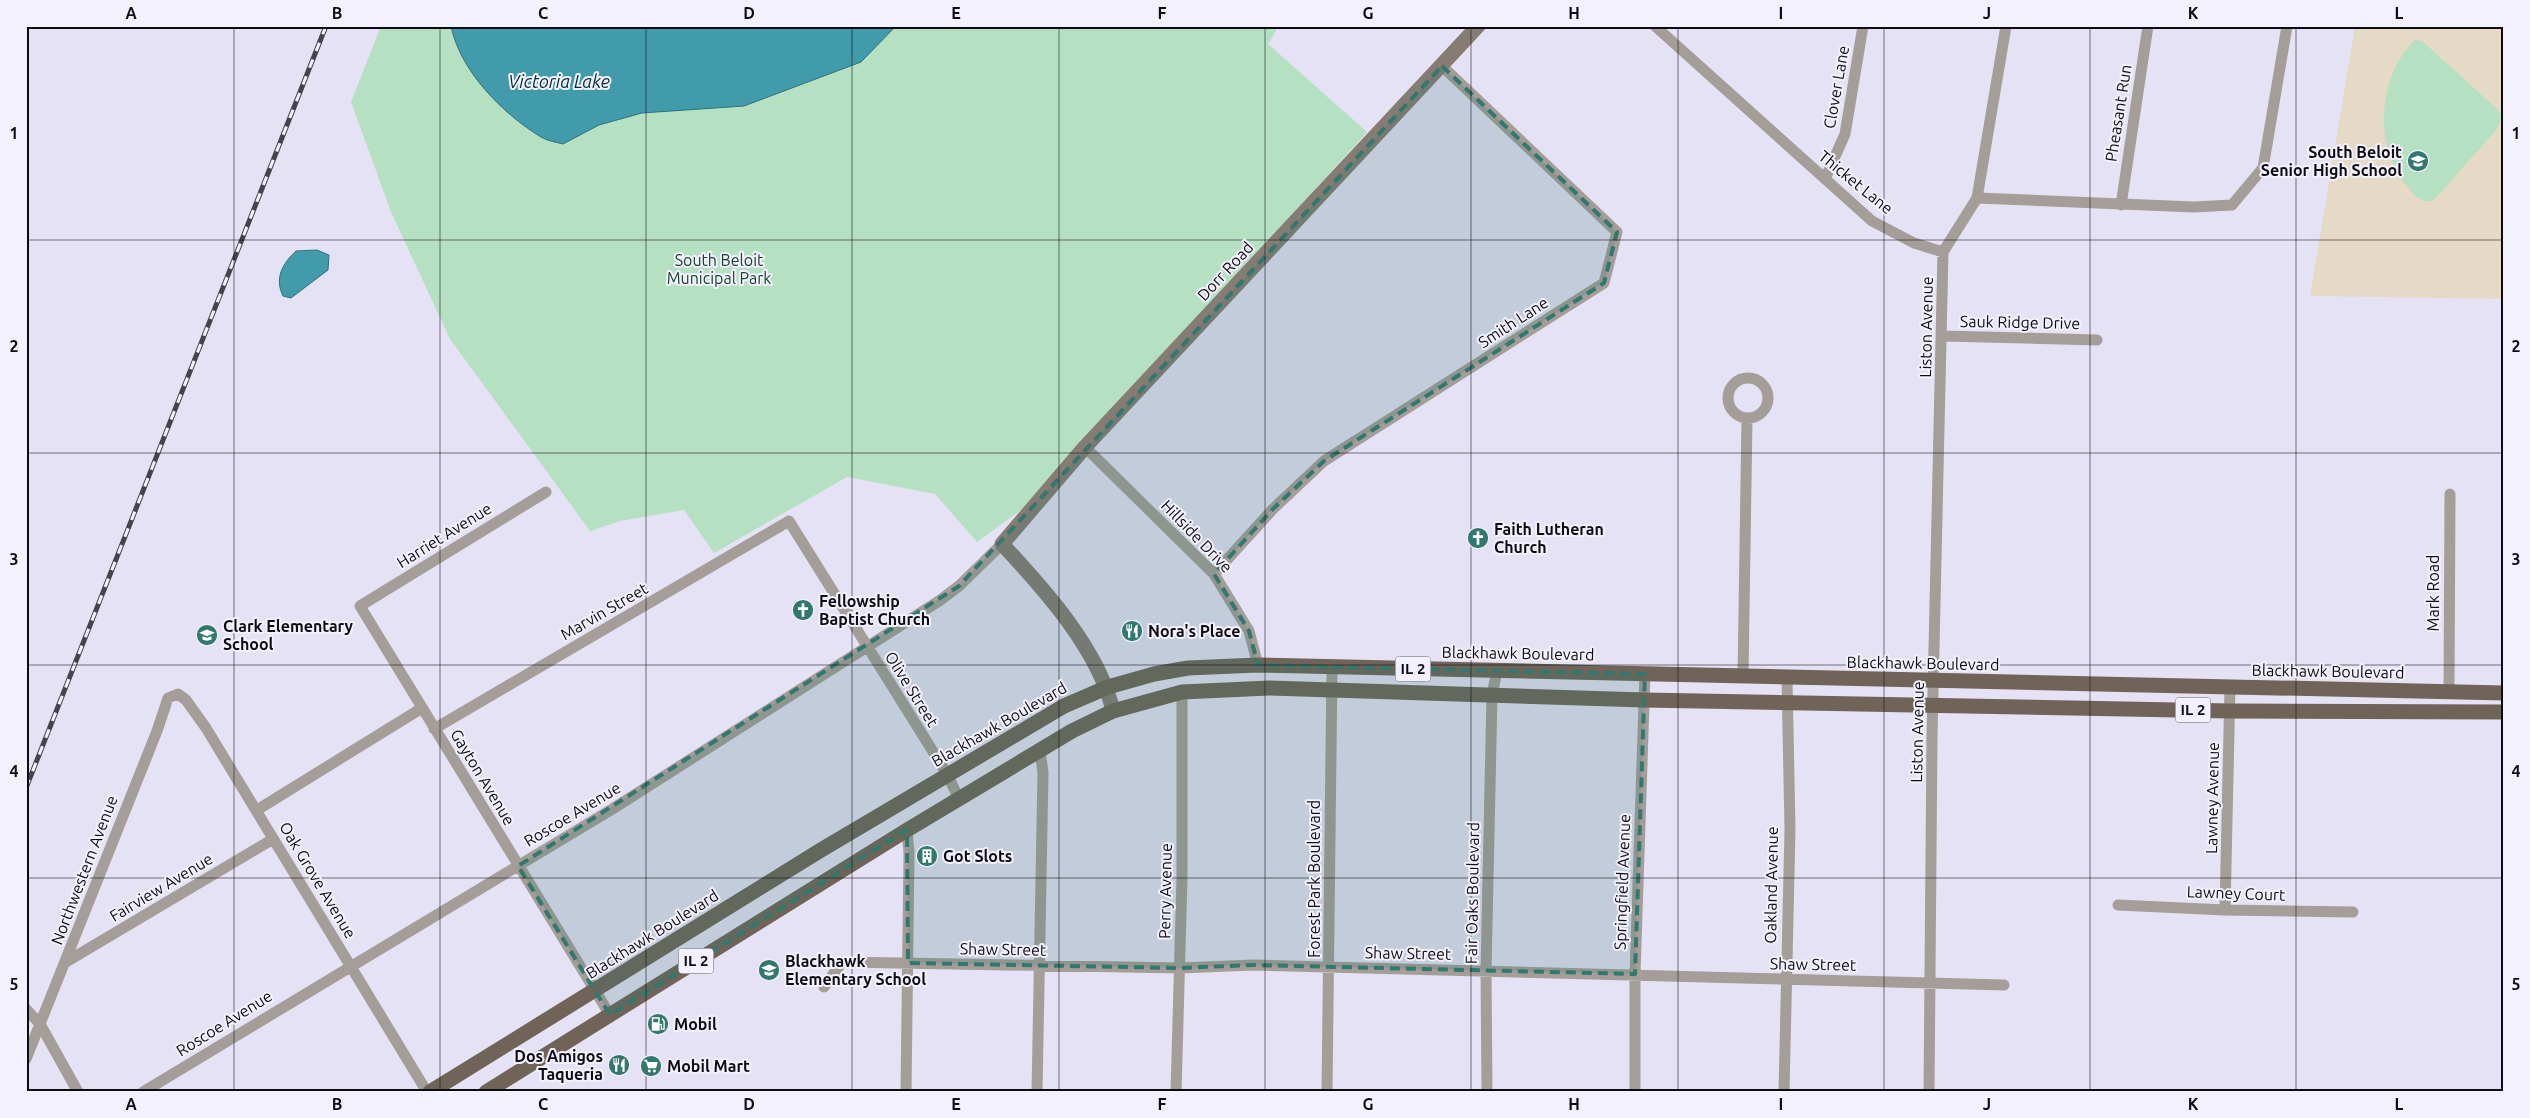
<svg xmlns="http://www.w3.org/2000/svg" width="2530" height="1118" font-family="Ubuntu,sans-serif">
<rect width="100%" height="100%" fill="#e6e2f6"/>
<path fill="#e5dac6" d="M 2355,26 L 2504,26 L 2504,299 L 2310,296 Z"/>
<path fill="#b6e0c2" d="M 381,26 L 1279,26 L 1268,44 L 1367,132 L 1028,505 L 977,542 L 935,494 L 847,477 L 714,553 L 684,510 L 620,521 L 590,531 L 450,339 L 391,212 L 351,102 Z
M 2415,40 L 2422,41 L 2496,108 L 2502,116 L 2497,129 L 2433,201 C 2420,203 2413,194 2406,185 C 2373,146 2378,75 2415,40 Z"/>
<path fill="#419baa" stroke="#32707d" d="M 451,26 L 896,26 L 861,62 L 744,106 L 642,113 L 599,125 L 563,144 C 556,142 547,141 541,137 C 503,114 460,71 451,26 Z
M 317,250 L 329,255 L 328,270 L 291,298 L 283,296 C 274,278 283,263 296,251 Z"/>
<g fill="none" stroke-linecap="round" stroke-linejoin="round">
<path stroke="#a59e98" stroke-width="11" d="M 1655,26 L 1872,221 L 1914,243 L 1943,252 L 1977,198 L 2194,207 L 2232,205 L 2263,168 L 2287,26
M 1825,179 L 1845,134 L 1863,26
M 1977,198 L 2006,26
M 2121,205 L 2148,26
M 1943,336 L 2097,340
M1728 398a20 20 0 1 1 40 0a20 20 0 1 1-40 0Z
M 1085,447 L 1214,574 L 1249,631 L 1258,665
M 546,492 L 360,606 L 610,1015
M 1214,574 L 1273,509 L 1324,461 L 1604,283 L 1617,232 L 1442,66
M 1743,676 L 1747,419
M 2449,692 L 2450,494
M 434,729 L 789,521 L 947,774 L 959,799
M 257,810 L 422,708
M 2118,905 L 2225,910 L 2353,912
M 2225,910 L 2230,686
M 66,962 L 273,839
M 824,987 L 842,962 L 1180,968 L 1253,965 L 2004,985
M 26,1009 L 40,1024 L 78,1092
M 26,1059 L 157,731 L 168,698 L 178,694 L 186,700 L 206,728 L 427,1092
M 143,1092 L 614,808 L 939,601 L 959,586 L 1002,544
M 906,1092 L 909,853 L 907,830
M 1037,1092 L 1043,773 L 1040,750
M 1176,1092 L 1182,878 L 1182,692
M 1327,1092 L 1332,667
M 1487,1092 L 1486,971 L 1492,695 L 1497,671
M 1635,1092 L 1635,974 L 1645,674
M 1784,1092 L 1790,829 L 1787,678
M 1929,1092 L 1932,736 L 1943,252"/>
<path stroke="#867c73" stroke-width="15" d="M 1113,711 C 1099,650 1045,590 1002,544 L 1085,447 L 1478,26"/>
<path stroke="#706459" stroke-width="15" d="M 430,1092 L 821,850 L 1064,706 L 1108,687 L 1154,674 L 1188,668 L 1258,665 L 2504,693
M 486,1092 L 907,830 L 1072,731 L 1113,711 L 1182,692 L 1269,688 L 1644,700 L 2230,711 L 2504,712"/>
<g stroke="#45434d" stroke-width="5">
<path id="rail" d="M 26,788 L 326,26"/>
</g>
<use href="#rail" stroke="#f3f1fd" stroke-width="3" stroke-dasharray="9" stroke-linecap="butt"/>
</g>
<path fill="#32786e" fill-opacity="0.2" stroke="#32786e" stroke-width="4" stroke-dasharray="10 6" stroke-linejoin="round" d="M 1442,66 L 1617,232 L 1604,283 L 1324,461 L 1273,509 L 1214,574 L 1249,631 L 1258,665 L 1645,674 L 1635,974 L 1253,965 L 1180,968 L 908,963 L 907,830 L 610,1015 L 518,866 L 959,586 Z"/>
<path fill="none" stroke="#0e0c13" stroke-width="1" stroke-opacity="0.55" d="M 234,26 L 234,1092M 440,26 L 440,1092M 646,26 L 646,1092M 852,26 L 852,1092M 1059,26 L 1059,1092M 1265,26 L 1265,1092M 1471,26 L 1471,1092M 1678,26 L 1678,1092M 1884,26 L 1884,1092M 2090,26 L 2090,1092M 2296,26 L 2296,1092M 26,240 L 2504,240M 26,453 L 2504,453M 26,665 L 2504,665M 26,878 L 2504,878"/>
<defs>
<g id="school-disc" transform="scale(1.125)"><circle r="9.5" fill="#32786e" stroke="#f3f1fd"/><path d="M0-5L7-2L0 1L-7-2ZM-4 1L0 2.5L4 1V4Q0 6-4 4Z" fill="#fff"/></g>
<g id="church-disc" transform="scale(1.125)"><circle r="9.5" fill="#32786e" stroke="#f3f1fd"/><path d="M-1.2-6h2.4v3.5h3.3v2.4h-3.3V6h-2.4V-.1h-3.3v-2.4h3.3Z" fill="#fff"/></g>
<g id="restaurant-disc" transform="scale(1.125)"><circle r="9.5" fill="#32786e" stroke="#f3f1fd"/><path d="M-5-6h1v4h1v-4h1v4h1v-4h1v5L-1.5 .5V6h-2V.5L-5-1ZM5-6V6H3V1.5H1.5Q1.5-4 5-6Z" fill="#fff"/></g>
<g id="building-disc" transform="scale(1.125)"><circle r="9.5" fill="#32786e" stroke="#f3f1fd"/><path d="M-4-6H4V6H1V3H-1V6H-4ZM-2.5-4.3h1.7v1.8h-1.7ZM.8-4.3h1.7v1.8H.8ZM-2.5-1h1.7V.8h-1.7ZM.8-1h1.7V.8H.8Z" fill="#fff"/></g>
<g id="fuel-disc" transform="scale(1.125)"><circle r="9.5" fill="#32786e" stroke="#f3f1fd"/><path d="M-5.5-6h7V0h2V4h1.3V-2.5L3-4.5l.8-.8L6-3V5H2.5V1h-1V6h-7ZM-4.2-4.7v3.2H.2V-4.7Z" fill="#fff"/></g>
<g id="supermarket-disc" transform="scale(1.125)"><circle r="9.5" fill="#32786e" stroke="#f3f1fd"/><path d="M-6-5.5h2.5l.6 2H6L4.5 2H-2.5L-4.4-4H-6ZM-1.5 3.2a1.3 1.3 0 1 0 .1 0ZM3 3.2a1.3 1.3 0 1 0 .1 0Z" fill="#fff"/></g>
</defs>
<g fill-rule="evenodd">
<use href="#school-disc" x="2418" y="161"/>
<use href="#church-disc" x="1478" y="538"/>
<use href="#church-disc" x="803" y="610"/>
<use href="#restaurant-disc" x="1132" y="631"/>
<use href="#school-disc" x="207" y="635"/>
<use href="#building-disc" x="927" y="856"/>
<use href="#school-disc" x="769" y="970"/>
<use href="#fuel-disc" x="658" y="1024"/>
<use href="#restaurant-disc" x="619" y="1065"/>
<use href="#supermarket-disc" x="651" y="1066"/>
</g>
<g text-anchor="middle" stroke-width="4" stroke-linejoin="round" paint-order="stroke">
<g fill="#f3f1fd" stroke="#535159" stroke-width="1">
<rect x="1395.5" y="656.5" width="35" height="25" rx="4"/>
<rect x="2175.5" y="697.5" width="35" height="25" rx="4"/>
<rect x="678.5" y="948.5" width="35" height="25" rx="4"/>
</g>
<g font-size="15" font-weight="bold" fill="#0e0c13">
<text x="1413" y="674">IL 2</text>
<text x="2193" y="715">IL 2</text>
<text x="696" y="966">IL 2</text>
</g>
<g font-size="16" fill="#0e0c13" stroke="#f3f1fd">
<text transform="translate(1836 87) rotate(-80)" y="6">Clover Lane</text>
<text transform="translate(2118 113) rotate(-81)" y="6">Pheasant Run</text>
<text transform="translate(1856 182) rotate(39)" y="6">Thicket Lane</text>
<text transform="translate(1225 271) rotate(-47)" y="6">Dorr Road</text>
<text transform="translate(1513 322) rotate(-33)" y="6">Smith Lane</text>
<text transform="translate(2020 322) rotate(1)" y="6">Sauk Ridge Drive</text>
<text transform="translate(1926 327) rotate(-89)" y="6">Liston Avenue</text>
<text transform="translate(444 535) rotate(-32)" y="6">Harriet Avenue</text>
<text transform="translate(1197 536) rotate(46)" y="6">Hillside Drive</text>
<text transform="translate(2433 593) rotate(-90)" y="6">Mark Road</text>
<text transform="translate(604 611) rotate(-30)" y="6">Marvin Street</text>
<text transform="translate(1518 653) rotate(1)" y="6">Blackhawk Boulevard</text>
<text transform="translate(1923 663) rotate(1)" y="6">Blackhawk Boulevard</text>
<text transform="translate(2328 671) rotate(1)" y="6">Blackhawk Boulevard</text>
<text transform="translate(912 689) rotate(58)" y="6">Olive Street</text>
<text transform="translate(999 724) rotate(-30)" y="6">Blackhawk Boulevard</text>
<text transform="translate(1917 732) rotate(-89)" y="6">Liston Avenue</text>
<text transform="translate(483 777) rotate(59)" y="6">Gayton Avenue</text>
<text transform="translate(2212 798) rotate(-89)" y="6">Lawney Avenue</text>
<text transform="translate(572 814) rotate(-31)" y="6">Roscoe Avenue</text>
<text transform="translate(84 870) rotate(-69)" y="6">Northwestern Avenue</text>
<text transform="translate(1314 879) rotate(-90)" y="6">Forest Park Boulevard</text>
<text transform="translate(318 880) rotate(59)" y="6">Oak Grove Avenue</text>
<text transform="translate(1622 882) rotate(-88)" y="6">Springfield Avenue</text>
<text transform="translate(1771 885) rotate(-89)" y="6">Oakland Avenue</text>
<text transform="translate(161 887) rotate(-31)" y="6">Fairview Avenue</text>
<text transform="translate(1165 891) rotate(-89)" y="6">Perry Avenue</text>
<text transform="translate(1472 893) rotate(-89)" y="6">Fair Oaks Boulevard</text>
<text transform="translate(2236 893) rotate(2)" y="6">Lawney Court</text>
<text transform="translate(652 934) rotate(-32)" y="6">Blackhawk Boulevard</text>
<text transform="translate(1003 949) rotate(1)" y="6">Shaw Street</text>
<text transform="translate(1408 953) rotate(1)" y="6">Shaw Street</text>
<text transform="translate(1813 964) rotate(1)" y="6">Shaw Street</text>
<text transform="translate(224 1023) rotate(-32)" y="6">Roscoe Avenue</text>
</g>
<g font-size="16" font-weight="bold" fill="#0e0c13" stroke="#f3f1fd" text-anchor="start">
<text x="2402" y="158" text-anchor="end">South Beloit<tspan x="2402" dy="18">Senior High School</tspan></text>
<text x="1494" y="535">Faith Lutheran<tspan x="1494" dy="18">Church</tspan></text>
<text x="819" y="607">Fellowship<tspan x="819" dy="18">Baptist Church</tspan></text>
<text x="223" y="632">Clark Elementary<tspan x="223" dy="18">School</tspan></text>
<text x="1148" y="637">Nora's Place</text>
<text x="943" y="862">Got Slots</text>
<text x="785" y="967">Blackhawk<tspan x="785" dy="18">Elementary School</tspan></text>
<text x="674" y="1030">Mobil</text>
<text x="603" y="1062" text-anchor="end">Dos Amigos<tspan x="603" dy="18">Taqueria</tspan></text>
<text x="667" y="1072">Mobil Mart</text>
</g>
<g font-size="16" fill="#164529" stroke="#f3f1fd">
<text x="719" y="266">South Beloit<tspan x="719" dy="18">Municipal Park</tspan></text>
</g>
<g font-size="18" font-style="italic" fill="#032f36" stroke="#f3f1fd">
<text x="559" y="88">Victoria Lake</text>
</g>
</g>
<rect width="2530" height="1118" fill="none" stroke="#f3f1fd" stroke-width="55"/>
<rect x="28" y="28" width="2474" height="1062" fill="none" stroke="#0e0c13" stroke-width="2"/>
<g font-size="16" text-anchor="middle" font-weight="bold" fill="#0e0c13">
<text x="131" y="19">A</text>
<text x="337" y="19">B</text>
<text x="543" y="19">C</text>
<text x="749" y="19">D</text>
<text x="956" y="19">E</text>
<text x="1162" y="19">F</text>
<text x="1368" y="19">G</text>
<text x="1574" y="19">H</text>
<text x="1781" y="19">I</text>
<text x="1987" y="19">J</text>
<text x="2193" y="19">K</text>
<text x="2399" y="19">L</text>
<text x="14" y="139">1</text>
<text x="2516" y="139">1</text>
<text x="14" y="352">2</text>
<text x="2516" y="352">2</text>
<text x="14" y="565">3</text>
<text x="2516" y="565">3</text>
<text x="14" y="777">4</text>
<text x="2516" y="777">4</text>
<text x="14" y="990">5</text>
<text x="2516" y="990">5</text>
<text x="131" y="1110">A</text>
<text x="337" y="1110">B</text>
<text x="543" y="1110">C</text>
<text x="749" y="1110">D</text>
<text x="956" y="1110">E</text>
<text x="1162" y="1110">F</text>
<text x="1368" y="1110">G</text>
<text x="1574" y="1110">H</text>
<text x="1781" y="1110">I</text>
<text x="1987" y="1110">J</text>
<text x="2193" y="1110">K</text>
<text x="2399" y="1110">L</text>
</g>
</svg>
